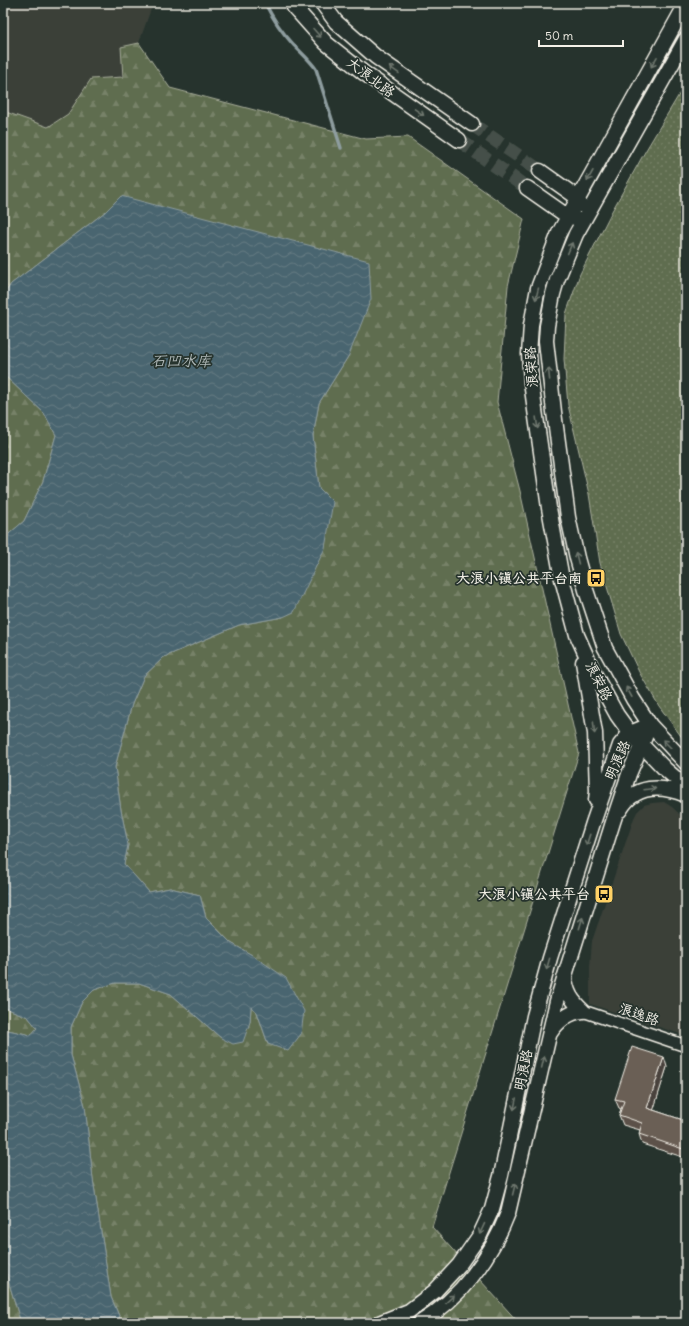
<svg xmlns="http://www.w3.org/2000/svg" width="689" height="1326" font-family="Delius,'LXGW WenKai TC',sans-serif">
<defs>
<pattern id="grass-dots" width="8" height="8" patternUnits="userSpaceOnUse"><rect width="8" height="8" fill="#5f6d4f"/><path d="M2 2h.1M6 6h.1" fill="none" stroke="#778268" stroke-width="1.8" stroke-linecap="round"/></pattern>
<pattern id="forest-firs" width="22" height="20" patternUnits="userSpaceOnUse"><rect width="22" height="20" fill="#5f6d4f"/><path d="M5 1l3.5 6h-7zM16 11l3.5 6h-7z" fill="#778268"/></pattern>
<pattern id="water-waves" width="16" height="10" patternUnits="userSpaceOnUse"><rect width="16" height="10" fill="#4a656f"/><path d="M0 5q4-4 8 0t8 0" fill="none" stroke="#657c84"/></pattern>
</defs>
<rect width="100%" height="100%" fill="#26332d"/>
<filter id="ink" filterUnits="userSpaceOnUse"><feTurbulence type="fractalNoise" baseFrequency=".025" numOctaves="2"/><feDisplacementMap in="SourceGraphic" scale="8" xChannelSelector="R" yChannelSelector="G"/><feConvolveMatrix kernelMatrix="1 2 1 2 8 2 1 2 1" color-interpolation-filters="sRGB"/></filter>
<g filter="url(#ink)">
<path fill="#3a4039" d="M 3,3 L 162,3 L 152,6 L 139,43 L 121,47 L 123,77 L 91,79 L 68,114 L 47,127 L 3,111 Z
M 664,802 L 672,807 L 686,820 L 686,1036 L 590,1004 L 590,966 L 592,941 L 634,818 L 637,812 L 644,805 L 652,803 Z"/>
<path fill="url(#grass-dots)" stroke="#aaaf9c" d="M 686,83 L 686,743 L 659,706 L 639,672 L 621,634 L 600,563 L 589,494 L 568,405 L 564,359 L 566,314 L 580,274 L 612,211 L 646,150 Z"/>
<path fill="url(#forest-firs)" stroke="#aaaf9c" d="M 139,43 L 170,88 L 366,139 L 408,137 L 524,219 L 508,286 L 497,402 L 520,491 L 579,753 L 432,1227 L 519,1323 L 122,1323 L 111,1297 L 93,1179 L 85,1106 L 71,1055 L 71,1027 L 82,1002 L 94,990 L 115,983 L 139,983 L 171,994 L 221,1038 L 250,1022 L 251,1007 L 257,1012 L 268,1044 L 252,955 L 231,943 L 206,917 L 200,895 L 170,888 L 149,892 L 124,864 L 128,845 L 121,810 L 115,767 L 132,704 L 144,676 L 164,657 L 239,625 L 283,617 L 333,503 L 319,488 L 313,436 L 319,403 L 349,355 L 121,196 L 105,212 L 11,284 L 3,296 L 3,111 L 48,127 L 68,114 L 91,79 L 123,77 L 121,47 Z
M 3,374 L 44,413 L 56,435 L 43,481 L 24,521 L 3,539 Z
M 3,1007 L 28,1017 L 37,1028 L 31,1035 L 3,1029 Z
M 3,1268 L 5,1270 L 21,1323 L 3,1323 Z"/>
<path fill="url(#water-waves)" stroke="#8e9d9f" d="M 121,196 L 369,261 L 371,299 L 349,355 L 319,403 L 313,436 L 319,488 L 333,502 L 325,548 L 294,612 L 283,617 L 239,625 L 164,657 L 144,676 L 132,704 L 115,767 L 121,810 L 128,845 L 124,864 L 149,892 L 170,888 L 200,895 L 206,918 L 231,943 L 252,955 L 286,978 L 304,1011 L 301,1034 L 288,1051 L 268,1044 L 257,1012 L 251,1007 L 250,1022 L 243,1042 L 233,1044 L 221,1038 L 171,994 L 139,983 L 115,983 L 94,990 L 82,1002 L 71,1027 L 71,1055 L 85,1106 L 93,1179 L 111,1297 L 122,1323 L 21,1323 L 5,1270 L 3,1268 L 3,1029 L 31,1035 L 37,1028 L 28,1017 L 3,1007 L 3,539 L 24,521 L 43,481 L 56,435 L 44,413 L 3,374 L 3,296 L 11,284 L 105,212 Z"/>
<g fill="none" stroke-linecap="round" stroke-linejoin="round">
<path stroke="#8e9d9f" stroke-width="3.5" d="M 265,3 C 272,17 281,31 292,43 C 300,52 309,59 316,69 L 341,148"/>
<path stroke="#455049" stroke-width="14" stroke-dasharray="14 7" stroke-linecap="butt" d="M 472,124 L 540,171
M 459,140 L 527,188"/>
<g stroke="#f4f1e8" stroke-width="14">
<path id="minor" d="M 583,1011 L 686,1046"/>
</g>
<g stroke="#f4f1e8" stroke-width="17">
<path id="major" d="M 292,3 L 294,7 L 326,43 L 364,73 L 459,140
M 322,3 L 336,22 L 376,57 L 472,124
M 686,4 L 559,233 L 538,288 L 531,325 L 529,354 L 531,382 L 549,508 L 562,579 L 577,635 L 595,675 L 617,715 L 630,733 L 665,769 L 686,787
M 686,39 L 576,234 L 557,280 L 553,294 L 547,326 L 546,341 L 554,412 L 568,517 L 577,558 L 586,590 L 605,648 L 633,699 L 650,725 L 686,763
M 540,171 L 578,198 L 580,205
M 527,188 L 567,216 L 575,218
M 583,662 L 595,733 L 597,791 L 596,800
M 620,810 C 635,784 661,785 686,795
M 565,977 C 566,992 572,1001 583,1011
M 550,1033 C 558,1021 569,1012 583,1011
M 379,1323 L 409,1311 L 435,1291 L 459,1265 L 480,1235 L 492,1209 L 501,1176 L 534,1016 L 550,958 L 593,823 L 620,745 L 630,733 L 650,725
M 420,1323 C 461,1298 491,1257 508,1213 L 557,1001 L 613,822 L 629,774 L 645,737"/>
</g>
<use href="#minor" stroke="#26332d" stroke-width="11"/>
<use href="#major" stroke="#26332d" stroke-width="14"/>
</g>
<path fill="#5b5149" stroke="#f4f1e8" d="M 667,1067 L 653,1110 L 686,1121 L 686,1158 L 642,1144 L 639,1134 L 640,1130 L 623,1125 L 619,1115 L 621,1109 L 619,1108 L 615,1099 Z"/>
<path fill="#4a423c" stroke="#f4f1e8" d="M 664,1057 L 667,1067 L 651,1118 L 647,1108 Z"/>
<path fill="#6a5e55" stroke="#f4f1e8" d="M 632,1047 L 664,1057 L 647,1108 L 686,1121 L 686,1150 L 639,1134 L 642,1123 L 619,1115 L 624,1101 L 615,1099 Z"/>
<defs><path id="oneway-shaft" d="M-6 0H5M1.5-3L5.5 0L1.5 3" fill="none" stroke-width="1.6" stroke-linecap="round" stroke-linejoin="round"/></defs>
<g stroke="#6e766e">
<use href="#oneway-shaft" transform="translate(317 33) rotate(48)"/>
<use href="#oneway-shaft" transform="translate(654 62) rotate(120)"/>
<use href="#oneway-shaft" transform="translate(394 70) rotate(-145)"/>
<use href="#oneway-shaft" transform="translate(419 112) rotate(35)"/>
<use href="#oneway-shaft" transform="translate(590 176) rotate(119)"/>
<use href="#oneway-shaft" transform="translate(570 248) rotate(-67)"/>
<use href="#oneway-shaft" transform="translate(537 294) rotate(104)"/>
<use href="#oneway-shaft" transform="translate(549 374) rotate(-96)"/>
<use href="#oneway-shaft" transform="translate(537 423) rotate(82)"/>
<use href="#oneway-shaft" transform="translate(577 558) rotate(-104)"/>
<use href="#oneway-shaft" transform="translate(629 692) rotate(-119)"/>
<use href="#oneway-shaft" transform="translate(594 728) rotate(84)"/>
<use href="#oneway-shaft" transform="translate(667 744) rotate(-135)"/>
<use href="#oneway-shaft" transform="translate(650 789) rotate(-7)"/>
<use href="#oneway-shaft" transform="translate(588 840) rotate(108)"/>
<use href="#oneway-shaft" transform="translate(581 923) rotate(-73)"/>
<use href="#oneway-shaft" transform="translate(548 964) rotate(106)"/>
<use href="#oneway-shaft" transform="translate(543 1062) rotate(-77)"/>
<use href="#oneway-shaft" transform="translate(515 1104) rotate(102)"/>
<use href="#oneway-shaft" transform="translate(514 1189) rotate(-76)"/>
<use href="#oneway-shaft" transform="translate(482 1229) rotate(115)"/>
<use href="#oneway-shaft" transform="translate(450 1299) rotate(-42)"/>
</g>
</g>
<defs>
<g id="bus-square" transform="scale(1)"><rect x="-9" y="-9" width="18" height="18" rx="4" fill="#ffd166" stroke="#26332d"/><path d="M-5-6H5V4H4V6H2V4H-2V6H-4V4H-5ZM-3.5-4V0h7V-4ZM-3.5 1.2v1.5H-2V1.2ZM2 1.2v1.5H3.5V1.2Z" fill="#111"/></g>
</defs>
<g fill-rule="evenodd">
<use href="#bus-square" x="596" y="578"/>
<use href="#bus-square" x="604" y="894"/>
</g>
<g text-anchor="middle" stroke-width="3.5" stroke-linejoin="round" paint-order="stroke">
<g font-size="14" fill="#f4f1e8" stroke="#26332d">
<text transform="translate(371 77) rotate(37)" y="5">大浪北路</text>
<text transform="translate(531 367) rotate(-94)" y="5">浪荣路</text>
<text transform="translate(599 681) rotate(63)" y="5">浪荣路</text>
<text transform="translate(617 760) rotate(-66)" y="5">明浪路</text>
<text transform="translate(639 1014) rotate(19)" y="5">浪逸路</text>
<text transform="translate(523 1070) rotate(-78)" y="5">明浪路</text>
</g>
<g font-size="14" font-weight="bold" fill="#f4f1e8" stroke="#26332d" text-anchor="end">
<text x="582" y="583">大浪小镇公共平台南</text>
<text x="590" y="899">大浪小镇公共平台</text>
</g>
<g font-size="15" font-style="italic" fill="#b0b9b8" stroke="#26332d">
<text x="181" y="366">石凹水库</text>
</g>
</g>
<rect width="689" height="1326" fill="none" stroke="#26332d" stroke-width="16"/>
<rect x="8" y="8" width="673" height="1310" fill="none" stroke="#f4f1e8" stroke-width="1.5" filter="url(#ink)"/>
<path d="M539 40v6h84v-6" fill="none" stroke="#f4f1e8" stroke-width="2"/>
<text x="545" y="40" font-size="12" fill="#f4f1e8" stroke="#26332d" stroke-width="3" paint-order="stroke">50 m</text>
</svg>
